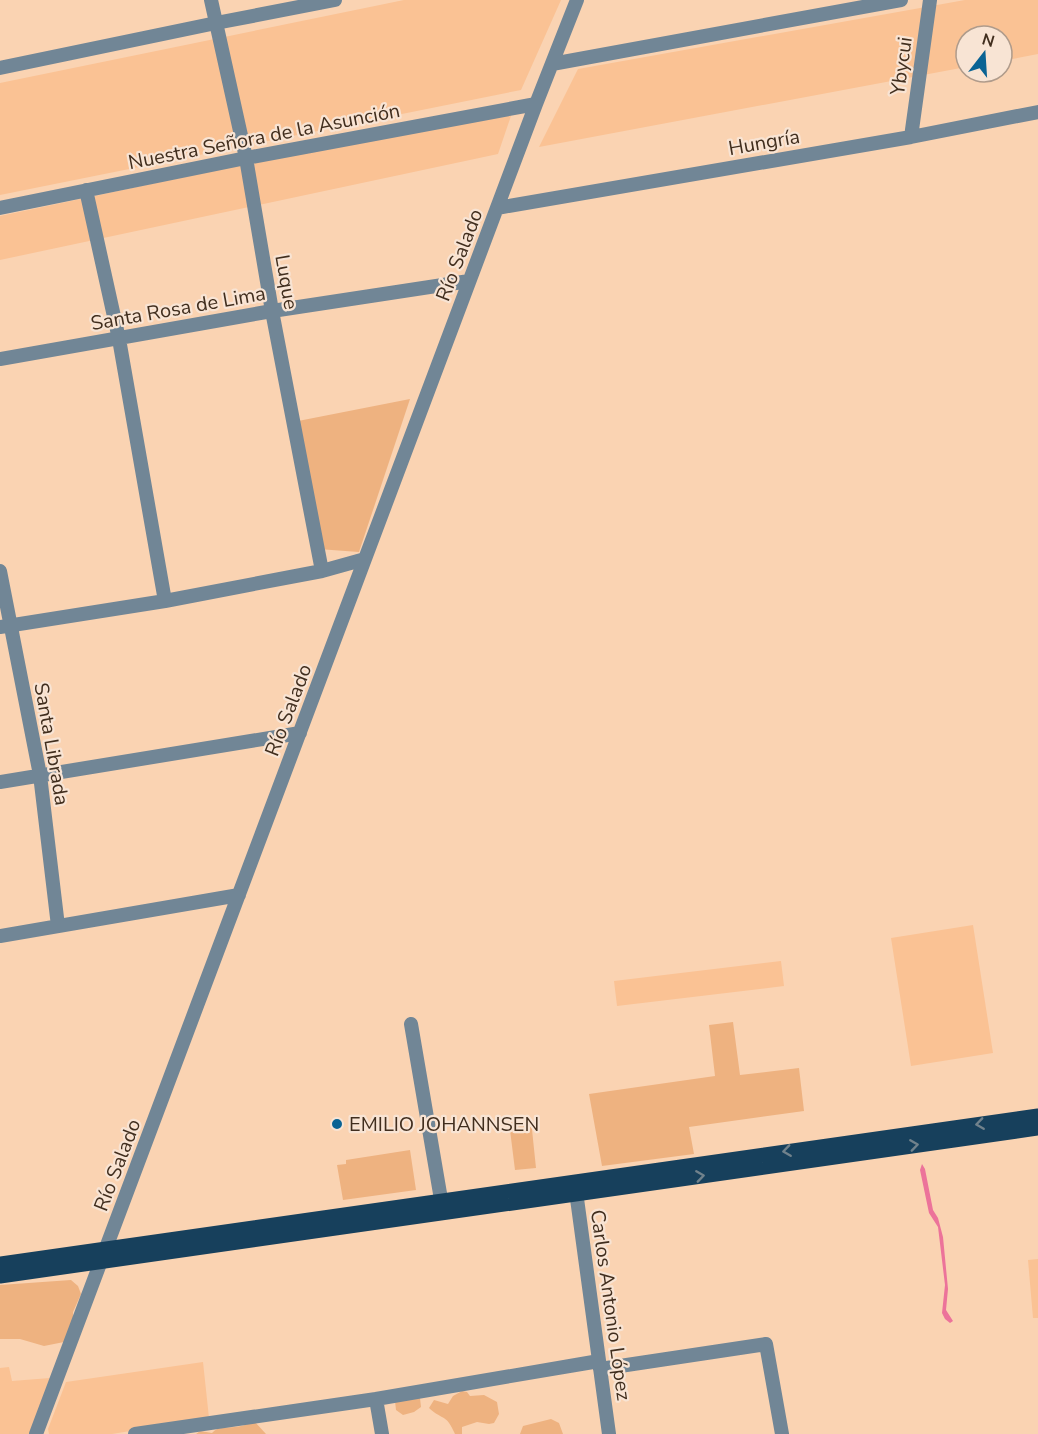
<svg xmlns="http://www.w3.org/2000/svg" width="1038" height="1434" font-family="'Nunito Sans',sans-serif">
<rect width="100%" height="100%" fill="#fad3b2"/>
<path fill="#fac294" d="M 404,0 L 561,0 L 521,90 L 0,195 L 0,83 Z
M 965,0 L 1038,0 L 1038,54 L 1002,61 L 1002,36 L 966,36 L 966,67 L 539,147 L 578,69 Z
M 514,107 L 498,154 L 0,260 L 0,216 Z
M 973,925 L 993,1053 L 911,1066 L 891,938 Z
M 781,961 L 784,986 L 617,1006 L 614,981 Z
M 1038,1259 L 1038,1318 L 1033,1318 L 1028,1260 Z
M 203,1362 L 209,1418 L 112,1434 L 49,1434 L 48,1429 L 66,1382 Z
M 9,1367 L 12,1381 L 50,1378 L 31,1434 L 0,1434 L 0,1368 Z"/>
<path fill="#eeb280" d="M 410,399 L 359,552 L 318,549 L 293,422 Z
M 733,1022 L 740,1075 L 799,1068 L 804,1111 L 689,1127 L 694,1154 L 602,1166 L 589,1094 L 715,1076 L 709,1025 Z
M 531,1120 L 536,1168 L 515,1170 L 509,1122 Z
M 410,1150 L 416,1190 L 343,1200 L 337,1165 L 346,1164 L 346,1160 Z
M 71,1280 L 78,1286 L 81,1294 L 73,1312 L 73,1324 L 64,1342 L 44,1346 L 20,1339 L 0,1339 L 0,1285 Z
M 462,1391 L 467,1392 L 470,1396 L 484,1395 L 497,1402 L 499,1414 L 494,1423 L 489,1424 L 477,1422 L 462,1427 L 462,1434 L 455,1434 C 446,1413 443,1421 429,1408 L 434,1400 L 448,1404 L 453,1396 Z
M 420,1398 L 421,1407 L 414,1412 L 403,1415 L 396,1410 L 395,1401 Z
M 551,1419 L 559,1423 L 563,1434 L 520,1434 L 523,1426 Z
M 255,1422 L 266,1434 L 196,1434 L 200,1431 L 212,1433 C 218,1426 227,1428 235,1427 C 241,1427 249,1423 255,1422 Z"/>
<path fill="#ec739a" d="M 922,1164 L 925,1169 L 933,1210 L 938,1218 L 943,1237 L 948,1289 L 946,1310 L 953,1321 L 950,1323 L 945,1319 L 942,1313 L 945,1285 L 938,1227 L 929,1213 L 920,1170 Z"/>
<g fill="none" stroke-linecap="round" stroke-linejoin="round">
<path stroke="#718696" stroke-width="14" d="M 211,0 L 246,158 L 272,311 L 322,571
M 552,64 L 901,0
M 0,68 L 216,23 L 335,0
M 911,137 L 930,0
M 86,190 L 119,339 L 165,601
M 0,208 L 246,158 L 536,104
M 497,208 L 911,137 L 1038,112
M 0,359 L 272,311 L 469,281
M 0,571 L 40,775 L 58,926
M 0,627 L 165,601 L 322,571 L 365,559
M 0,782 L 300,733
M 0,936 L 239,895
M 411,1024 L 443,1211
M 575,1184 L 609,1434
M 600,1369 L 766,1344 L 782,1434
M 376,1399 L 382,1434
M 36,1434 L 536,104 L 577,0
M 135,1434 L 376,1399 L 599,1361"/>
<path stroke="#17405c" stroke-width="15" d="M 0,1264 L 1038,1116
M 0,1276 L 1038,1128"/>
</g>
<defs><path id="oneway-chevron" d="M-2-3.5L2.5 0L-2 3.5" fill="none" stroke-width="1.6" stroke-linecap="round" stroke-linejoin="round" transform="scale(1.5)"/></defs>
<g stroke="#71828c">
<use href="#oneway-chevron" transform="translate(980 1124) rotate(172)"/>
<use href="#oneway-chevron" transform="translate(914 1145) rotate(-8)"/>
<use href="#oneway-chevron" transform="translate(787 1151) rotate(172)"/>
<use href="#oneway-chevron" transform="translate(700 1176) rotate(-8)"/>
</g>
<circle fill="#0a6394" stroke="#f8e4d4" stroke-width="2" cx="337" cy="1124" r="6"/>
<g text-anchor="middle" stroke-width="4.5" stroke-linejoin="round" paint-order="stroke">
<g font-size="20" fill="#412e1e" stroke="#f8e4d4">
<text transform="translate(901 66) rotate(-82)" y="7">Ybycui</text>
<text transform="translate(264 136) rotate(-11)" y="7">Nuestra Señora de la Asunción</text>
<text transform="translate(764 142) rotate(-10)" y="7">Hungría</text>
<text transform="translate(459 255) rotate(-69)" y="7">Río Salado</text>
<text transform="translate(287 282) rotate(80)" y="7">Luque</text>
<text transform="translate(178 308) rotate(-10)" y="7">Santa Rosa de Lima</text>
<text transform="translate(288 710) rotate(-69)" y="7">Río Salado</text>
<text transform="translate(52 744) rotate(80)" y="7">Santa Librada</text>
<text transform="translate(117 1165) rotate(-69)" y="7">Río Salado</text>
<text transform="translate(611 1305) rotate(82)" y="7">Carlos Antonio López</text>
</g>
<g font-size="20" fill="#412e1e" stroke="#f8e4d4" text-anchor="start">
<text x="349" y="1131">EMILIO JOHANNSEN</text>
</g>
</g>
<g transform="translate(984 54) rotate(17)"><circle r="28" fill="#f8e4d4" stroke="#af9b8b" stroke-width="1.5"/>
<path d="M0-4.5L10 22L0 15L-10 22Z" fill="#0a6394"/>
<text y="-9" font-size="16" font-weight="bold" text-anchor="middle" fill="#412e1e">N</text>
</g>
</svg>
